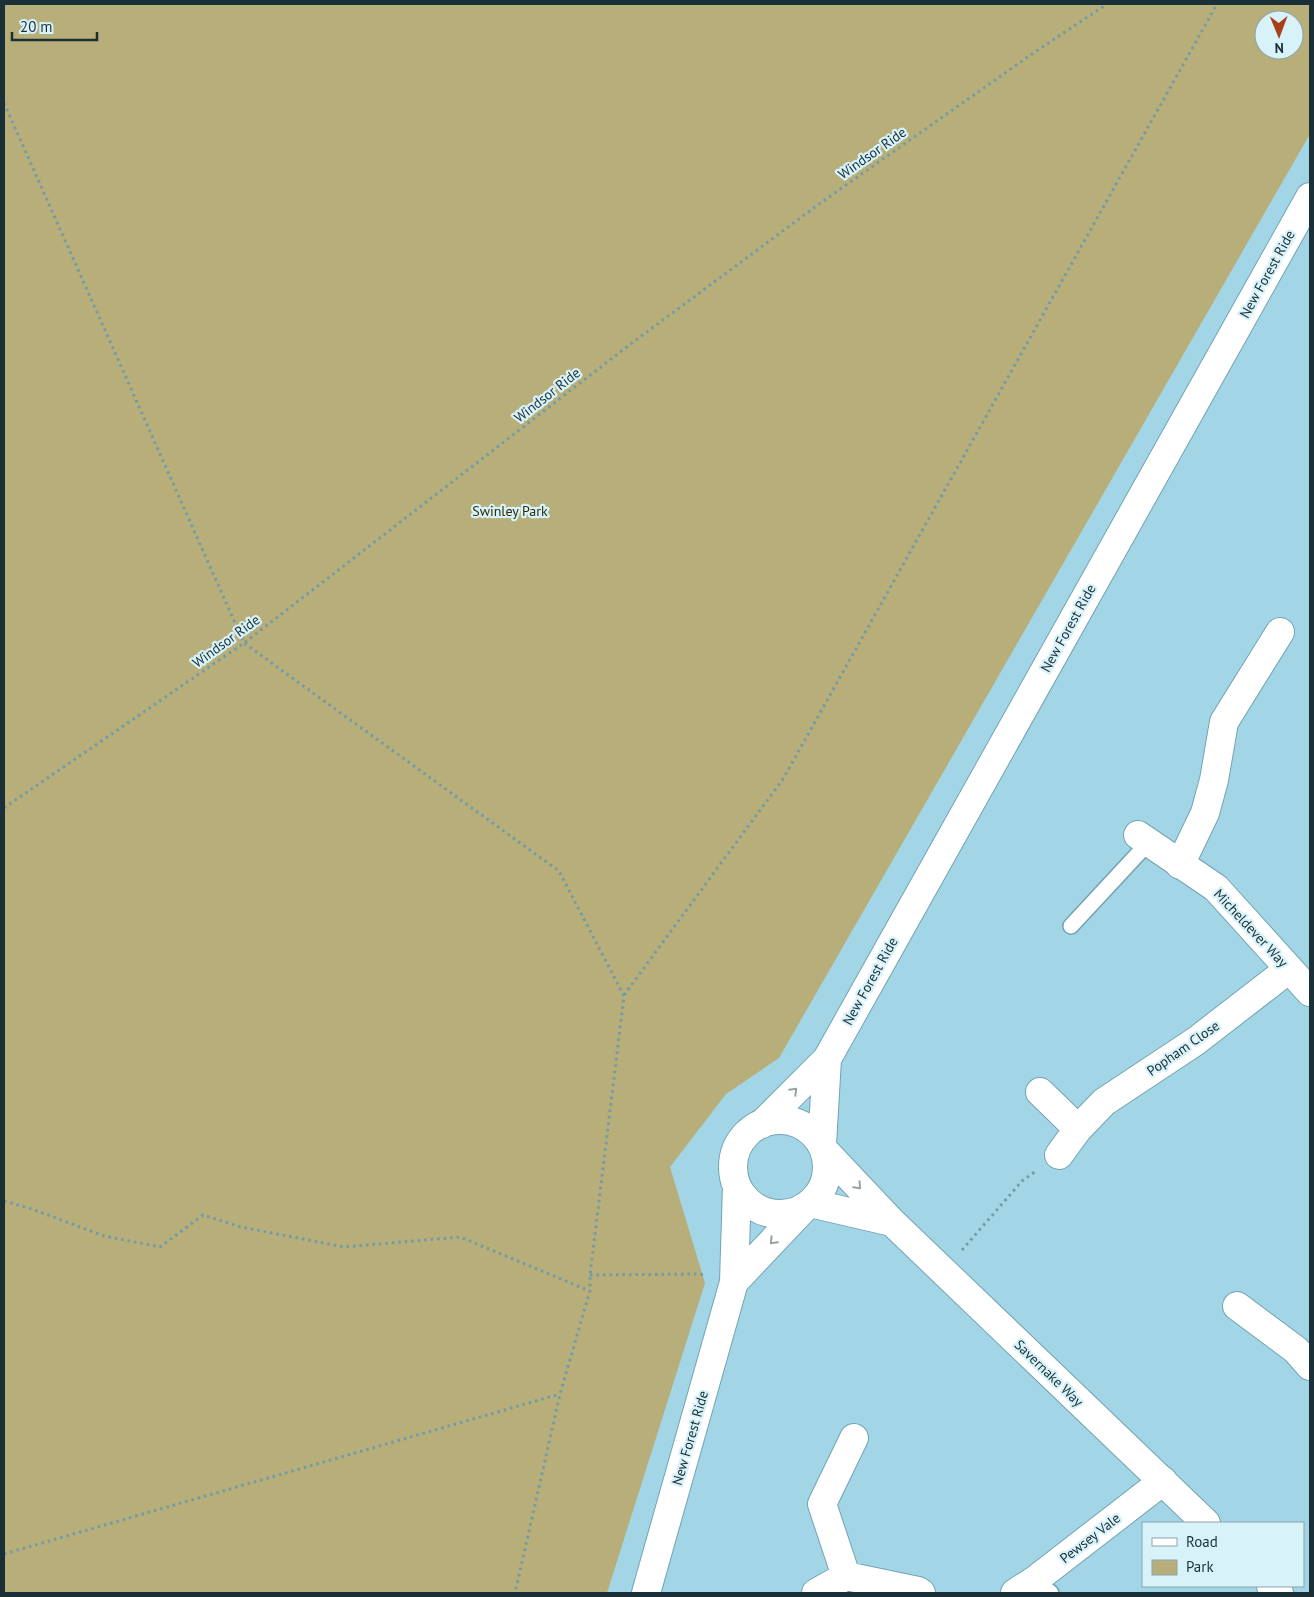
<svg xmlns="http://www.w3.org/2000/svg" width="1314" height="1597" font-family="'PT Sans',sans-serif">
<rect width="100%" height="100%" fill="#a2d6e6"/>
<path fill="#b7ae79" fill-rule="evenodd" d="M 4,4 L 1310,4 L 1310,134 L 779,1058 L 726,1094 L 670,1167 L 705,1283 L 607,1593 L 4,1593 ZM 1264,20 L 1294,20 L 1294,50 L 1264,50 Z"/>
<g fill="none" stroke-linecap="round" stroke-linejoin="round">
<g stroke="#72a3b3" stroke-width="18">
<path id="lane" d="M 1071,926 L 1149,842
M 1035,1580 L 1051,1593"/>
</g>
<g stroke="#72a3b3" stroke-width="30">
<path id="street" d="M 1138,835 L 1216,888 L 1310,992
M 1180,865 L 1205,813 L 1214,780 L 1224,722 L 1280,632
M 1040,1092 L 1078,1129
M 1059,1155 L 1078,1129 L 1104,1102 L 1196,1041 L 1289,969
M 1237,1306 L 1296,1350 L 1310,1366
M 846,1576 L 822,1504 L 854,1438
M 816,1593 L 846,1576 L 918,1591 L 921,1593
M 1015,1593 L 1035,1580 L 1163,1481"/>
</g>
<g stroke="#72a3b3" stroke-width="30">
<path id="secondary" d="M733 1167a47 47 0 1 1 94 0a47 47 0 1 1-94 0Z
M 762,1124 L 827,1059 L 1310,197
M 822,1145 L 827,1059
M 824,1150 L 892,1222 L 1206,1523
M 810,1203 L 892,1222
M 734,1282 L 806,1206
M 1271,1586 L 1279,1593
M 646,1593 L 734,1282 L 737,1186"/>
</g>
<path stroke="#729ba7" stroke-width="3" stroke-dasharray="2.5 4" stroke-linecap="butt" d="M 4,103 L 244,643 L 559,871 L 624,996 L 590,1275 L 590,1291 L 560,1394 L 515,1593
M 4,808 L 244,643 L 624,349 L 815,207 L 1029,56 L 1107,4
M 624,995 L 783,779 L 1217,4
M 4,1201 L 32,1209 L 104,1236 L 160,1247 L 203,1215 L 241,1227 L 344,1247 L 460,1237 L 590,1291
M 962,1250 L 1022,1181 L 1036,1171
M 590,1275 L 700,1274 L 706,1276
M 4,1554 L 560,1394"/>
<use href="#lane" stroke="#fff" stroke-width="15"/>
<use href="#street" stroke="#fff" stroke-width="28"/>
<use href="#secondary" stroke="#fff" stroke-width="28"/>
</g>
<defs><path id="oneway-chevron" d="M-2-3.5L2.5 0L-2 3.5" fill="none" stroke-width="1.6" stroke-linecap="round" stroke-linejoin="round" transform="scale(1.25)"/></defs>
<g stroke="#98a2a5">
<use href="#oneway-chevron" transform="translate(794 1091) rotate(-45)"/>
<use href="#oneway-chevron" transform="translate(858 1186) rotate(47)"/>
<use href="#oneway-chevron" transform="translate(773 1241) rotate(134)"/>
</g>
<g text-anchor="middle" stroke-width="4.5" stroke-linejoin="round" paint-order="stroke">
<g font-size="14" fill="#1b3036" stroke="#d8f2fa">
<text transform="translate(872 153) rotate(-35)" y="5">Windsor Ride</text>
<text transform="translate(1267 274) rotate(-61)" y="5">New Forest Ride</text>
<text transform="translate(547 395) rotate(-38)" y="5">Windsor Ride</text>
<text transform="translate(1068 628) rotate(-61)" y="5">New Forest Ride</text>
<text transform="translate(226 641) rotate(-36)" y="5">Windsor Ride</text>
<text transform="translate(1251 928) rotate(47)" y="5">Micheldever Way</text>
<text transform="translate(870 981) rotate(-61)" y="5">New Forest Ride</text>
<text transform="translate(1183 1048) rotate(-35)" y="5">Popham Close</text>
<text transform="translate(1049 1373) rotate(44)" y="5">Savernake Way</text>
<text transform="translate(690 1438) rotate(-74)" y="5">New Forest Ride</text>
<text transform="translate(1090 1538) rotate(-38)" y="5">Pewsey Vale</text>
</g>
<g font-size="14" fill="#312a05" stroke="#d8f2fa">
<text x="510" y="516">Swinley Park</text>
</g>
</g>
<rect width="1314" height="1597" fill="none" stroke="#1b3036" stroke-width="10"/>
<rect x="1142" y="1522" width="162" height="65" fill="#d8f2fa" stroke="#8ca4ac"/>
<rect x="1152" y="1538" width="25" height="8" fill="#ffffff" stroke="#8ca4ac"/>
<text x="1186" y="1547" font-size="15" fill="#1b3036">Road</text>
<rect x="1152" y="1560" width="25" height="15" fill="#b7ae79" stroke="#8ca4ac"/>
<text x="1186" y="1572" font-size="15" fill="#1b3036">Park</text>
<g transform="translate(1279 35) rotate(179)"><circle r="24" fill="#d8f2fa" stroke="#8ca4ac"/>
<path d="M0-4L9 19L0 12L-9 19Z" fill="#a74019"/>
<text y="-8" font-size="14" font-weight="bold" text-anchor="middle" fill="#1b3036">N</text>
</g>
<path d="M12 32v8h85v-8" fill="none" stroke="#1b3036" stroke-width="2.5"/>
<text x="20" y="32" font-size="15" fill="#1b3036" stroke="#d8f2fa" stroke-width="4" paint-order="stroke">20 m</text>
</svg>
